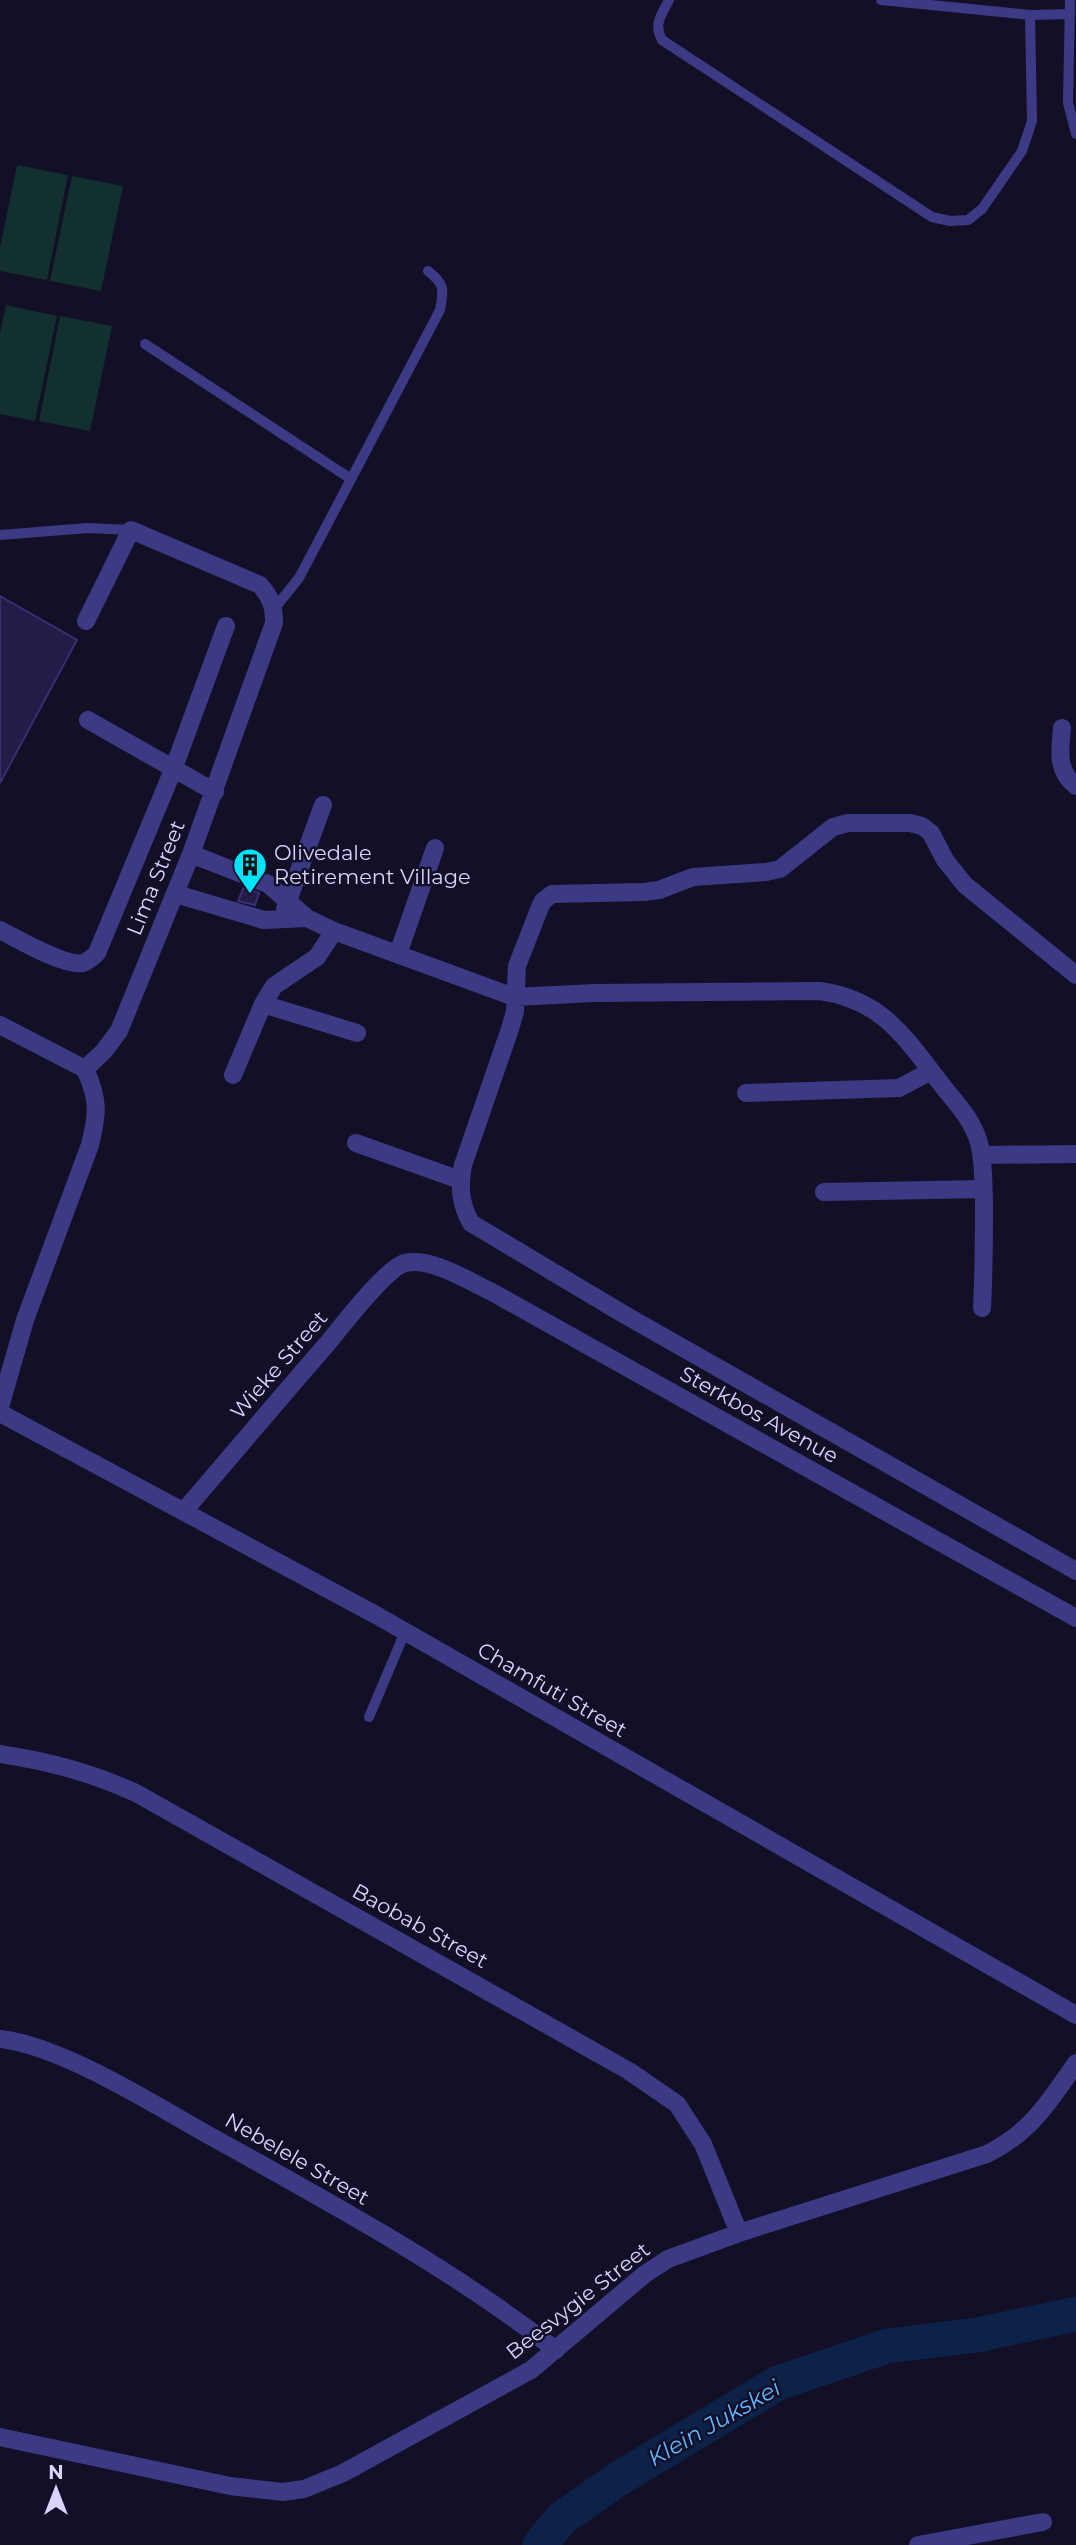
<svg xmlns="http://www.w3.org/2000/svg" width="1076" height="2545" font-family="Montserrat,sans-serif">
<rect width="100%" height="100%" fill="#130f26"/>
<path fill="#12302f" d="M 17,165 L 68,175 L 47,280 L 0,271 L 0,248 Z
M 72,176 L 123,186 L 101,291 L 50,281 Z
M 6,305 L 57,316 L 35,421 L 0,414 L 0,334 Z
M 60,316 L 112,326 L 90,431 L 39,421 Z"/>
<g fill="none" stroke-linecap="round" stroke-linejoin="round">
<path stroke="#0c2248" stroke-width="35" d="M 540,2545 L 561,2519 L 618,2479 L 778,2383 L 887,2346 L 977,2335 L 1076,2314"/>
</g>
<path fill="#241b47" stroke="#3b2d73" stroke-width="2" d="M 0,596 L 77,640 L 0,783 Z
M 244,887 L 259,893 L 255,905 L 238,901 Z"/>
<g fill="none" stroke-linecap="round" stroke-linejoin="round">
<path stroke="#3d3a85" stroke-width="10" d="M 669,0 C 662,14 653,24 662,40 L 932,217 L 950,221 L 968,220 L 982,209 L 1022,151 L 1032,121 L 1030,15
M 881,0 L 1030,15 L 1070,14
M 1070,0 L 1068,103 L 1076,134
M 145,344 L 351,479
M 0,535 L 88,528 L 131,530
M 274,609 L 299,578 L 440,310 C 444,290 445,284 428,271
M 369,1717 L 405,1632"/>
<path stroke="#3d3a85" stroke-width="18" d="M 88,720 L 215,792
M 1062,728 C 1060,750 1056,771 1076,786
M 191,854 L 268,884 L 307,918 L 334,931 L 514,997 L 594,993 L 820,991 C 885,1000 907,1041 945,1089 C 959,1106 973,1121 979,1143 C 984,1162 983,1182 984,1201 C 984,1237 984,1272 982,1308
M 176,894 L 264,920 L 307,918
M 285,909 L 323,805
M 0,930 C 18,939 65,967 83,963 C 89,961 93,957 97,953 L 173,770 L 226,626
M 398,954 L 435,848
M 1076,975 L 965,885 L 945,860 L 931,833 L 922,826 L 910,823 L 848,823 L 833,827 L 780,869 L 766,872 L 693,877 L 659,890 L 644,892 L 552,894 L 543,901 L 540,907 L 517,966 L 515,1011 L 510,1029 L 463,1165 C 459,1186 460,1204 471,1223 L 625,1315 L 1076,1571
M 263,1004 L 357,1033
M 0,1025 L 85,1069
M 233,1075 L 263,1004 L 274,986 L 317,957 L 334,931
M 746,1093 L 899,1088 L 931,1071
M 356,1143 L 460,1180
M 982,1155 L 1076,1154
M 824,1192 L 983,1189
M 0,1407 L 25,1320 L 90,1145 C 98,1113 99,1100 85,1069 L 104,1051 L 119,1031 L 191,854 L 274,623 C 274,606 271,598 260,585 L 131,530 L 86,621
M 0,1413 L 376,1615 L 1076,2015
M 184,1511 C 232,1455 279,1399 327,1344 C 341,1327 386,1268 405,1263 C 430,1257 467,1280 490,1291 L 1076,1618
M 0,1754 C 50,1762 90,1772 136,1793 L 629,2071 L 677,2104 L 703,2144 L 739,2233
M 0,2039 C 59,2045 150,2102 203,2132 C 323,2199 447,2265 556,2350
M 0,2437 L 230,2486 L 283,2492 L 304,2489 L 343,2473 L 531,2370 L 645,2274 L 668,2259 L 739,2233 L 987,2154 C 1030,2133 1050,2101 1076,2063
M 918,2545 L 1043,2522"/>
</g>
<defs>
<g id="building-pin" transform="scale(1.75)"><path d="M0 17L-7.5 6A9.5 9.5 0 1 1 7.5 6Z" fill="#00e5ff" stroke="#130f26"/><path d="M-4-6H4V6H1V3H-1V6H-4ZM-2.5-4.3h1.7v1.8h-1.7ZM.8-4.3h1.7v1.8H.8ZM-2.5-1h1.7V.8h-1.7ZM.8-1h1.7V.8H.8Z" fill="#111"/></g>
</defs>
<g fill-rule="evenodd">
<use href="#building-pin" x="250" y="865"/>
</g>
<g text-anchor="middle" stroke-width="5" stroke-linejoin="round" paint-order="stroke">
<g font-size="21" fill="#d9d4ff" stroke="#130f26" text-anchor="start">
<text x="274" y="860">Olivedale<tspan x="274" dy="24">Retirement Village</tspan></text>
</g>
<g font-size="21" fill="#d9d4ff" stroke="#130f26">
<text transform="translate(156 878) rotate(-68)" y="7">Lima Street</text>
<text transform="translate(279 1365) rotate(-49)" y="7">Wieke Street</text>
<text transform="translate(759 1415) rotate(29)" y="7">Sterkbos Avenue</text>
<text transform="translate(552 1690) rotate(30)" y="7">Chamfuti Street</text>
<text transform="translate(420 1926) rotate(29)" y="7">Baobab Street</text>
<text transform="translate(297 2159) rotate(30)" y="7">Nebelele Street</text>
<text transform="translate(578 2301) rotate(-38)" y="7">Beesvygie Street</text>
</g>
<g font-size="23" font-style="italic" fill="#62b6ff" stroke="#130f26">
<text transform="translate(714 2423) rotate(-30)" y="8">Klein Jukskei</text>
</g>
</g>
<g transform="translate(56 2489)" stroke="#130f26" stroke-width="5" paint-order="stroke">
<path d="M0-5L12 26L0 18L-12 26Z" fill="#d9d4ff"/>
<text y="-10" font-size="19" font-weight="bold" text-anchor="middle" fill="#d9d4ff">N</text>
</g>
</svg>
